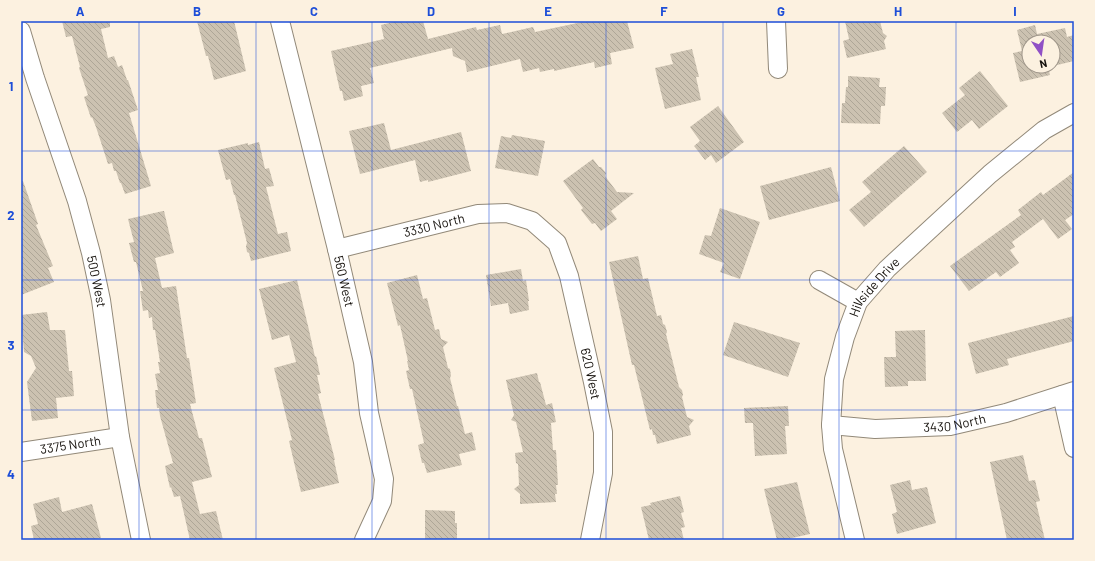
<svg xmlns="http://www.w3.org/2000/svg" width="1095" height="561" font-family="Barlow,sans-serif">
<defs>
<pattern id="building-back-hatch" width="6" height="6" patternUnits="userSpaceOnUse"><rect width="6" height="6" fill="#ccc2b1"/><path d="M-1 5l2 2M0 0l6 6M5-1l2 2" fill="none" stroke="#aea697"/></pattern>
</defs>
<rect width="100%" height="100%" fill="#fcf1e0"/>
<path fill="url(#building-back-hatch)" d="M 62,21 L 110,21 L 110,27 L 101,29 L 108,58 L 114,56 L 118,67 L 122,65 L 127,80 L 128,80 L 138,110 L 129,113 L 151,186 L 125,194 L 121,183 L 120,183 L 116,171 L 114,171 L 112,163 L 108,164 L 96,127 L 92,117 L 91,118 L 84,97 L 88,95 L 79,68 L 80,67 L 72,36 L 66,37 Z
M 197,21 L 234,21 L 246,71 L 214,80 L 208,56 L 206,56 Z
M 397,21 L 423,21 L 428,39 L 476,27 L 477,30 L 500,25 L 502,34 L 533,27 L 535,32 L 587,21 L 627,21 L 634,48 L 610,53 L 612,64 L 595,68 L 594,62 L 554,71 L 554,69 L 540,72 L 539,68 L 523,72 L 520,59 L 467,72 L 465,61 L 453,56 L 452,48 L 370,68 L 374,83 L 361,86 L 363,96 L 344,101 L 342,91 L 340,91 L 331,51 L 384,39 L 381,25 Z
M 845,21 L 880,21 L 883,33 L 887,36 L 884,41 L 886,49 L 847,58 L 843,41 L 849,39 Z
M 1035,25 L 1037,34 L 1065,28 L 1067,37 L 1074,35 L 1074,61 L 1053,66 L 1053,42 L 1029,42 L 1029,66 L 1052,66 L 1048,67 L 1050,75 L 1020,82 L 1013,53 L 1022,51 L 1017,30 Z
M 692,49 L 699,77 L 696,77 L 701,100 L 665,109 L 655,68 L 673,64 L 670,54 Z
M 980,71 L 1008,106 L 979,129 L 972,120 L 957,132 L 942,113 L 965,95 L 959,88 Z
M 848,76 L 880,78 L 879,87 L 886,87 L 885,106 L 881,106 L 880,124 L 841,123 L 842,103 L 845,103 L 846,87 L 848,87 Z
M 718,106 L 744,142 L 716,163 L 711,155 L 705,160 L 694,146 L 700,141 L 690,127 Z
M 384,123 L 391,150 L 461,132 L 471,171 L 428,182 L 428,180 L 420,182 L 415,160 L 360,174 L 349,131 Z
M 512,135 L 545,141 L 538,176 L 495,168 L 501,136 L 511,138 Z
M 259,142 L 265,169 L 269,168 L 274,186 L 266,187 L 278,234 L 287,232 L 291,251 L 251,261 L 249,253 L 247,252 L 246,246 L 247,243 L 235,195 L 234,195 L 230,179 L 226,180 L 218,150 L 248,143 L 248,145 Z
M 904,146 L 927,172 L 864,227 L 849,210 L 871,192 L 862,182 Z
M 593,159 L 599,167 L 601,167 L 606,173 L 605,176 L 617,192 L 634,193 L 611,211 L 617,219 L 601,231 L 595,223 L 592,224 L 581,210 L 583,208 L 563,181 Z
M 831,167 L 840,201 L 769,220 L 760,186 Z
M 1074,172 L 1074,214 L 1065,220 L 1072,229 L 1058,239 L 1043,219 L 1012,242 L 1015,247 L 1010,250 L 1019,263 L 1000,277 L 996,272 L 969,291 L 950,266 L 1021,215 L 1018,210 L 1041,192 L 1043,195 Z
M 21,181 L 23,181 L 38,224 L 36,225 L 53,266 L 48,268 L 54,282 L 21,295 Z
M 720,208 L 760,222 L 740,279 L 720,272 L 724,263 L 699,254 L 705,235 L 711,236 Z
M 163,211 L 164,211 L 174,253 L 155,258 L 162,288 L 176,286 L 187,358 L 189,358 L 196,403 L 190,404 L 199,438 L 202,438 L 212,477 L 192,482 L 200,514 L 216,511 L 223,540 L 190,540 L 180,496 L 174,497 L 171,487 L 170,488 L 165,466 L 173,463 L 160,416 L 159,408 L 157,408 L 155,390 L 158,390 L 155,374 L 160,373 L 158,362 L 160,362 L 155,330 L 153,330 L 152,317 L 149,318 L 148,310 L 143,311 L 140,291 L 143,291 L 136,262 L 134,262 L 129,243 L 134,242 L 128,219 Z
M 638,256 L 643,279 L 648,278 L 657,316 L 661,315 L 663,324 L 665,325 L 667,332 L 666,334 L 679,387 L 682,390 L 683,395 L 682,397 L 687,417 L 694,420 L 689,426 L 691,435 L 657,444 L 655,435 L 653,435 L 652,429 L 650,430 L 634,365 L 632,365 L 609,262 Z
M 521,269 L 523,281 L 526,280 L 529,301 L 528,301 L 529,310 L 510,314 L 508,303 L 491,306 L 486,275 Z
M 417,275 L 423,299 L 427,298 L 435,330 L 439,329 L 441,339 L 448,342 L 443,347 L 448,368 L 450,369 L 451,376 L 450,378 L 457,406 L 458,406 L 465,434 L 472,432 L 476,450 L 459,454 L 462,465 L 427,473 L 424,463 L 422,463 L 418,445 L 424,443 L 412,389 L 410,389 L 406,371 L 409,370 L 407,361 L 408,361 L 400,325 L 398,326 L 387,283 Z
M 297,280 L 309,330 L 315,357 L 316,356 L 320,375 L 317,375 L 321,393 L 318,394 L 335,460 L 334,460 L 339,483 L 301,492 L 289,441 L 292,440 L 274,368 L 296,362 L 289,335 L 272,340 L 259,289 Z
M 47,312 L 50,330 L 65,330 L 69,371 L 72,371 L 74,396 L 56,398 L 58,418 L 32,421 L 27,382 L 36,368 L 31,356 L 24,352 L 21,315 Z
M 1074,316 L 1074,341 L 1007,359 L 1009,365 L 976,374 L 968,343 Z
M 734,322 L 800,343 L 788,377 L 723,355 Z
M 925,330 L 926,381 L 908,381 L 908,386 L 885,387 L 884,357 L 896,357 L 895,331 Z
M 537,373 L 539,382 L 540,382 L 546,405 L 552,403 L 556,422 L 551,423 L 553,450 L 556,450 L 558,485 L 556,485 L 557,494 L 555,494 L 556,502 L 520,504 L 520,494 L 514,489 L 519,485 L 518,464 L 516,463 L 515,453 L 523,452 L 516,422 L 511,420 L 514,415 L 506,380 Z
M 788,406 L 789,426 L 785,426 L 787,454 L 755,456 L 753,423 L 745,423 L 744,408 Z
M 1023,455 L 1029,481 L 1035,480 L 1040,501 L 1036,502 L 1045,540 L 1007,540 L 990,462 Z
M 910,480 L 912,490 L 927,487 L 936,523 L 897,534 L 892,514 L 897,512 L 890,485 Z
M 797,482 L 810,534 L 783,540 L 777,540 L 764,489 Z
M 680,496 L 684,512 L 681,513 L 685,527 L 681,528 L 684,540 L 649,540 L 641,507 L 651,505 L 650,503 Z
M 59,497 L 62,512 L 92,504 L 101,538 L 92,540 L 34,540 L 31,526 L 38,524 L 33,504 Z
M 425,510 L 455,511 L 455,523 L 457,523 L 457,540 L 425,540 Z"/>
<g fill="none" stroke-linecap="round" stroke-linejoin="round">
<g stroke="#928979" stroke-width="20">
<g id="street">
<path id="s1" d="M 280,21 L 337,249 L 363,362 L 369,413 L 384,479 L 382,501 L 364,540"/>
<path d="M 776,21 L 778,69"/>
<path id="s2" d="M 21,31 L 35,78 L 77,201 L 91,253 L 101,300 L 120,437 L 141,540"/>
<path id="s3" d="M 337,249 L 478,214 L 507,213 L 532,221 L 557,243 L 569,276 L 593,382 L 603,432 L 603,473 L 590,540"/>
<path d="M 819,280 L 858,302"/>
<path d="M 1062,395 L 1074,448"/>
<path id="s4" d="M 831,425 L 875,429 L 950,426 L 1006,413 L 1074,391"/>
<path id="s5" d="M 21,452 L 120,437"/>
<path id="s6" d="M 855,540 L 833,449 L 831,425 L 834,379 L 845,337 L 858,302 L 887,269 L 990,174 L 1044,130 L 1074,113"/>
</g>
</g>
<use href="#street" stroke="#fff" stroke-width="18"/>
</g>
<path fill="none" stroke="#1d4ed8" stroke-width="1" stroke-opacity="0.55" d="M 139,21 L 139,540M 256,21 L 256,540M 372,21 L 372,540M 489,21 L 489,540M 606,21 L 606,540M 723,21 L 723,540M 839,21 L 839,540M 956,21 L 956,540M 21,151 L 1074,151M 21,280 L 1074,280M 21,410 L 1074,410"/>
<g text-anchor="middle" stroke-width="3.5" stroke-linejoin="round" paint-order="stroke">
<g font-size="13" fill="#15110c" stroke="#fcf1e0">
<text dy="5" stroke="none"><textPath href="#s3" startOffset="100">3330 North</textPath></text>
<text dy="5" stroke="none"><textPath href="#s1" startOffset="268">560 West</textPath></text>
<text dy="5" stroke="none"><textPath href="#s2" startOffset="262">500 West</textPath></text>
<text dy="5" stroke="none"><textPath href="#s6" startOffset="266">Hillside Drive</textPath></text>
<text dy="5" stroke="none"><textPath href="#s3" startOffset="369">620 West</textPath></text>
<text dy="5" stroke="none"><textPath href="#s4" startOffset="124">3430 North</textPath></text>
<text dy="5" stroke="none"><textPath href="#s5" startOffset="50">3375 North</textPath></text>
</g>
</g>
<rect width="1095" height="561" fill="none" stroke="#fcf1e0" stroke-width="44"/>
<g transform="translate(1041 54) rotate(167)"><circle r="19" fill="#fcf1e0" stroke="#a0978b"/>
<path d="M0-3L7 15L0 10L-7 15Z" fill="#9050c5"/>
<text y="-6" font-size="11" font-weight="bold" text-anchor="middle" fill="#15110c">N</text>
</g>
<rect x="22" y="22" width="1051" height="517" fill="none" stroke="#1d4ed8" stroke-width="1.5"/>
<g font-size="13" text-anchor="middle" font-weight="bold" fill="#1d4ed8">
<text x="80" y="16">A</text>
<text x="197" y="16">B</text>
<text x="314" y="16">C</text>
<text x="431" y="16">D</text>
<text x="548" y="16">E</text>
<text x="664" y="16">F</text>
<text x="781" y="16">G</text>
<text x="898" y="16">H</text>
<text x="1015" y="16">I</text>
<text x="11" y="91">1</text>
<text x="11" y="220">2</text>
<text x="11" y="350">3</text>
<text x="11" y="479">4</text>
</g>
</svg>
